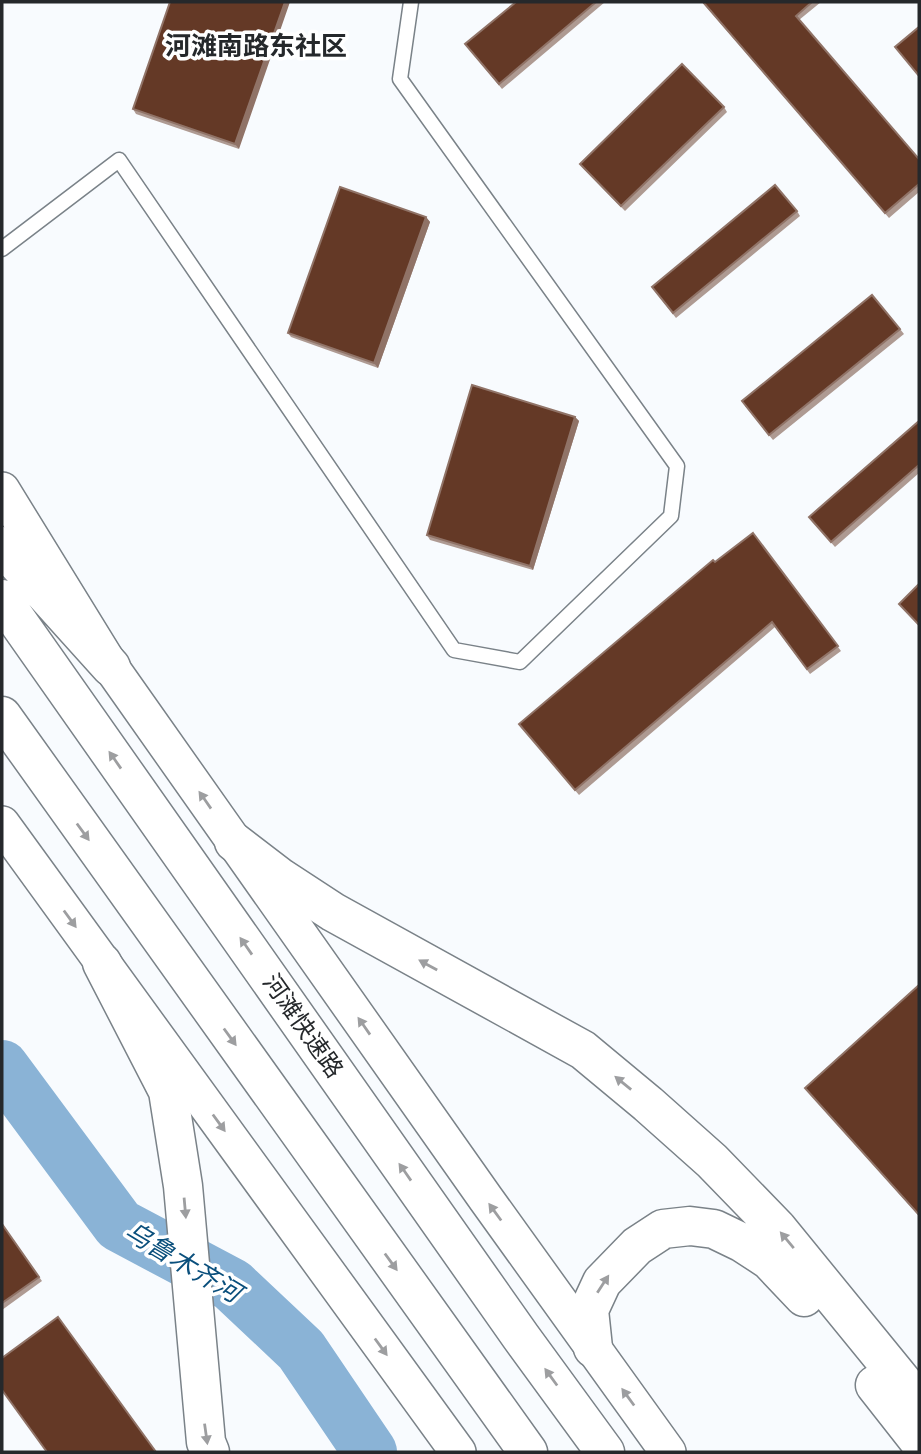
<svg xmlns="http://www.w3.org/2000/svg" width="921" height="1454" font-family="Rubik,'Noto Sans SC',sans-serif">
<rect width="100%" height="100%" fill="#f8fbfe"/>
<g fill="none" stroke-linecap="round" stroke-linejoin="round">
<path stroke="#8ab3d6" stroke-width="54" d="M 2,1067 L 119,1225 L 232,1285 L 301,1350 L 370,1452"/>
<g stroke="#7a8288" stroke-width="17">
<path id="service" d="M 2,249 L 119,160 L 454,650 L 520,662 L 671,516 L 677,466 L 400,79 L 411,2"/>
</g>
<g stroke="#7a8288" stroke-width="38">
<path id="tertiary" d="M 2,490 L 111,667 L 486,1199 L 668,1452
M 2,824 L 458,1452"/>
</g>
<g stroke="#7a8288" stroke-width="41">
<path id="trunk" d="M 2,546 L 111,667
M 2,599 L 521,1337 L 605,1452
M 2,716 L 528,1452
M 234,842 L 281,878 L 333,912 L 583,1050 L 648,1104 L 712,1161 L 777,1228 L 919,1402
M 102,963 L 168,1091 L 183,1186 L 206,1442 L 210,1452
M 593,1348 L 589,1310 L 602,1282 L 637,1246 L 663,1229 L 690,1226 L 714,1229 L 743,1243 L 769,1260 L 804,1297
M 875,1385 L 919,1441"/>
</g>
<use href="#service" stroke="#fff" stroke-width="14"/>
<use href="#tertiary" stroke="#fff" stroke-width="35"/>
<use href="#trunk" stroke="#fff" stroke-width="38"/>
</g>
<path fill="#ae9a92" d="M 170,2 L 239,149 L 136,114 L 133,109 Z
M 516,2 L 605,2 L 502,89 L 465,44 Z
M 702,2 L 821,2 L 799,20 L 919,159 L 919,192 L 889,218 Z
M 724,107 L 727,112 L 625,211 L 584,169 L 580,164 Z
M 797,211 L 800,216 L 676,318 L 655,291 Z
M 426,217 L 430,222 L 378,368 L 291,337 L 288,333 Z
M 900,329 L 904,334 L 773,440 L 745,406 Z
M 575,417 L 579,421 L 533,570 L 430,540 L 427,535 Z
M 919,421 L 919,473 L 835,547 L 809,517 Z
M 753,533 L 841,651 L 810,674 L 775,627 L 579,795 L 519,724 L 715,562 Z
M 919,985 L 919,1216 L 805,1088 Z
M 2,1224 L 42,1281 L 2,1310 Z"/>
<path fill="#907367" d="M 285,2 L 290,2 L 239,149 L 235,144 Z
M 426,217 L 430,222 L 378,368 L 374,363 Z
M 575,417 L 579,421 L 533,570 L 530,566 Z"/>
<path fill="#643926" stroke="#907367" stroke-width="2" d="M 170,2 L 285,2 L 235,144 L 133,109 Z
M 516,2 L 596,2 L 499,84 L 465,44 Z
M 703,2 L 812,2 L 796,16 L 919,159 L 919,184 L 885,213 Z
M 919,27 L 919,76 L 895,47 Z
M 682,64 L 724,107 L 621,206 L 580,164 Z
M 775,185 L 797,211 L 673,313 L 652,287 Z
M 340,187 L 426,217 L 374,363 L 288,333 Z
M 872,295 L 900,329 L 769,435 L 742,401 Z
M 472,385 L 575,417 L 530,566 L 427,535 Z
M 919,421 L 919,465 L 831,542 L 809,517 Z
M 753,533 L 838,646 L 807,669 L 772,622 L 575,790 L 519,724 L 713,560 L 715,562 Z
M 919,584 L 919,625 L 899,604 Z
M 919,985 L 919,1215 L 805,1088 Z
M 2,1224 L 39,1277 L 2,1303 Z
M 58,1317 L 156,1452 L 47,1452 L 2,1390 L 2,1358 Z"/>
<defs><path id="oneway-solid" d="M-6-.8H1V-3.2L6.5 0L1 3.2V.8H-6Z" transform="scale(1.75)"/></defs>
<g fill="#9d9ea0">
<use href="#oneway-solid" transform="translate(115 760) rotate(-125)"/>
<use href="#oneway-solid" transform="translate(205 800) rotate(-125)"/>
<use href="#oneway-solid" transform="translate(83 832) rotate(54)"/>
<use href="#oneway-solid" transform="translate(70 919) rotate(54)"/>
<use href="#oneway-solid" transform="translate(246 946) rotate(-125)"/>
<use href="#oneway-solid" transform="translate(428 965) rotate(-151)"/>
<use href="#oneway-solid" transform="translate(364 1026) rotate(-125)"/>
<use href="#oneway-solid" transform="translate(230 1037) rotate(54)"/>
<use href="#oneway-solid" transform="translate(623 1083) rotate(-141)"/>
<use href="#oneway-solid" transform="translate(219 1123) rotate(54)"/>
<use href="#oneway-solid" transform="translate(405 1172) rotate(-125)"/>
<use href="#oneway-solid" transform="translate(185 1208) rotate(85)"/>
<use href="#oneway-solid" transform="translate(495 1212) rotate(-126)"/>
<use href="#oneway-solid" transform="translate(787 1240) rotate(-130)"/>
<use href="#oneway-solid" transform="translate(391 1262) rotate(54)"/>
<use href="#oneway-solid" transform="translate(603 1284) rotate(-57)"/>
<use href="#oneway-solid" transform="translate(381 1347) rotate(54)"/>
<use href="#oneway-solid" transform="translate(551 1377) rotate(-126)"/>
<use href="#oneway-solid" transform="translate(628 1397) rotate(-126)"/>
<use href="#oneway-solid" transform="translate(206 1434) rotate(82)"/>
</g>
<g text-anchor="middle" stroke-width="7" stroke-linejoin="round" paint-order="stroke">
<g font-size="24" fill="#25282b" stroke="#fff">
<text transform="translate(303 1026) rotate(55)" y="8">河滩快速路</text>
</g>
<g font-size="26" font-weight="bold" fill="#25282b" stroke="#fff">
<text x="256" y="55">河滩南路东社区</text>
</g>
<g font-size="26" font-style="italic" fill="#0a4f7c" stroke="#fff">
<text transform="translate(183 1262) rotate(31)" y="9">乌鲁木齐河</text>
</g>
</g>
<rect width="921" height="1454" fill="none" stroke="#25282b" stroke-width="7"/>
</svg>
